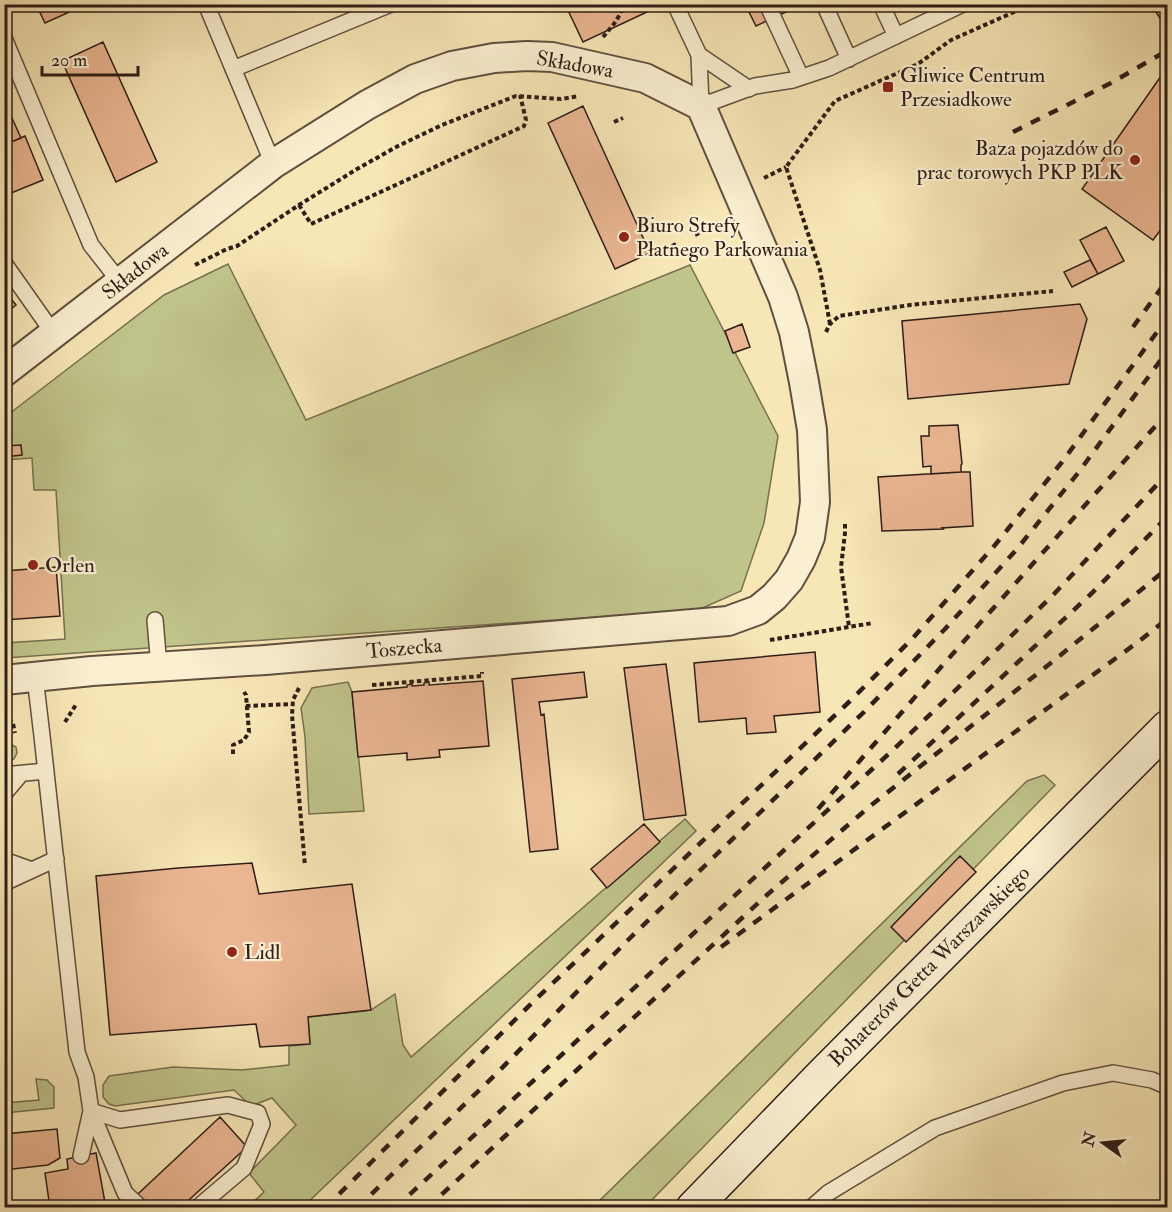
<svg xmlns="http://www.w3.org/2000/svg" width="1172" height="1212" font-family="'IM FELL Double Pica',serif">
<rect width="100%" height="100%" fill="#f7e6b6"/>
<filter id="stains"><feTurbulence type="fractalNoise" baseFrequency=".00333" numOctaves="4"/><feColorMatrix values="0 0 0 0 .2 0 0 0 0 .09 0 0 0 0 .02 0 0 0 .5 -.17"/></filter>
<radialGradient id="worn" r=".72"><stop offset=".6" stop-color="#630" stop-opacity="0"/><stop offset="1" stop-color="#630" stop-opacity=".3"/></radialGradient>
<path fill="#c0c48b" stroke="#777051" stroke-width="1.5" d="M 228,264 L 306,420 L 690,265 L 778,436 L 764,523 L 741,591 L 698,610 L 5,658 L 5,643 L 65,639 L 56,490 L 34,490 L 32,458 L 5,460 L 5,417 L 164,295 Z
M 348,682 L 352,692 L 364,811 L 309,814 L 305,737 L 301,708 L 312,688 Z
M 5,726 L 11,739 L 10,744 L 16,747 L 17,753 L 14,759 L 5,764 Z
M 1044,775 L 1055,785 L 645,1207 L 592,1208 L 1027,781 Z
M 685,819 L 696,831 L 303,1207 L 248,1207 L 264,1192 L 249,1173 L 296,1125 L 272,1098 L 251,1106 L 234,1090 L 115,1106 L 109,1104 L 103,1097 L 103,1085 L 109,1076 L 173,1067 L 242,1070 L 289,1065 L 289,1046 L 310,1044 L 308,1017 L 371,1010 L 395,994 L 403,1045 L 411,1057 Z
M 36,1079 L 47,1080 L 54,1087 L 54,1108 L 5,1113 L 5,1103 L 39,1100 Z"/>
<path fill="#eab692" stroke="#2e1d17" stroke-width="1.5" d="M 36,4 L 87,4 L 45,23 Z
M 565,4 L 664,4 L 583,42 Z
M 745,4 L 803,4 L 756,26 Z
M 1161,4 L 1168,4 L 1168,25 L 1165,26 L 1154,9 Z
M 103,42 L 157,162 L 116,182 L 62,61 Z
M 1166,69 L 1168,71 L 1168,220 L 1153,240 L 1082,189 Z
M 4,100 L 21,138 L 4,145 Z
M 583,106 L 650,253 L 615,269 L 548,123 Z
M 25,136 L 43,180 L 4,196 L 4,145 Z
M 1106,227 L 1124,261 L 1098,274 L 1080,240 Z
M 1090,260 L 1098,274 L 1072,287 L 1064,272 Z
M 4,290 L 16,305 L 4,315 Z
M 1080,304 L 1087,319 L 1069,384 L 908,399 L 902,321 Z
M 742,324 L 750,347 L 733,353 L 725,331 Z
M 958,425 L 962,464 L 961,465 L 961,472 L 931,474 L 931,466 L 923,467 L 921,436 L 929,436 L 929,426 Z
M 21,445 L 22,455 L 4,457 L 4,446 Z
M 961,472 L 970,472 L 973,526 L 942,528 L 943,529 L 882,531 L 878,477 Z
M 56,567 L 60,616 L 4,620 L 4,571 Z
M 815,652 L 820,712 L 774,716 L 776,732 L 747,734 L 746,718 L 699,722 L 694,663 Z
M 666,664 L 686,815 L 644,820 L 624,668 Z
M 584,672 L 587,697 L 539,702 L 541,715 L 544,714 L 558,849 L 530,852 L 512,679 Z
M 483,681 L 489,746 L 439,750 L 440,757 L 407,760 L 407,753 L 358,757 L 352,692 L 407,687 L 407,685 L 412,684 L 412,686 L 424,685 L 424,683 L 429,682 L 429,685 Z
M 644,824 L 660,842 L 607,888 L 591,869 Z
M 960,856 L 976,872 L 906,942 L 891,927 Z
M 252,863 L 259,894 L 352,884 L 371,1010 L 308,1017 L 310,1044 L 260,1047 L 256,1024 L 110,1035 L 96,876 L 178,868 Z
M 220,1117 L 247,1147 L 180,1208 L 123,1208 Z
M 57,1129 L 60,1158 L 48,1165 L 4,1170 L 4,1134 Z
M 96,1153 L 106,1208 L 50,1208 L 45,1173 L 68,1169 L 67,1159 Z"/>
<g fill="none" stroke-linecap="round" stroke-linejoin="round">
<g stroke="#604f3f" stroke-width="18">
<path id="service" d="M 206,4 L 273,164
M 675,4 L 699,55 L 701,106 L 755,86 L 793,80 L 829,68 L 963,4
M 767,4 L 801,77
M 824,4 L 849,59
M 881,4 L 896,36
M 4,38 L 91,245 L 120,282
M 699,55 L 749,89
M 233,69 L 391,4
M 4,263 L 54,334
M 155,620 L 159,667
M 35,677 L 42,736 L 77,1052 L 86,1077 L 91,1111 L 125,1193 L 141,1208
M 4,775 L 46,771
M 4,794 L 21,774
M 4,860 L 32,870
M 4,883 L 56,859
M 91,1111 L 120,1120 L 228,1105 L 258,1113 L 262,1124 L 244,1168 L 197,1208
M 81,1156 L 91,1111
M 811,1208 L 828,1193 L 935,1128 L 1063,1083 L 1113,1073 L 1152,1080 L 1168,1087"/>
</g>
<g stroke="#604f3f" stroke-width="32">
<path id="minor" d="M 4,372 L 273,164 L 367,105 L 415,79 L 452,66 L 494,58 L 527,56 L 552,57 L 645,78 L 701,106 L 783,297 L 794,332 L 804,382 L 812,430 L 815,502 L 810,537 L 801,559 L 789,580 L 774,597 L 758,610 L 728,621 L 265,660 L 92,671 L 4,680"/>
</g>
<g stroke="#2e1d17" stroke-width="36">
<path id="secondary" d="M 693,1208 L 821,1076 L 1168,727"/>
</g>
<path stroke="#2e1d17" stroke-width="4" stroke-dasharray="4.5 3" stroke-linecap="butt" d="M 603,37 C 612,26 620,19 623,4
M 614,122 L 623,118
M 764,178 L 786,167
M 299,205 L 311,224 L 524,126 L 526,120 L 520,95
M 695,235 L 701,232
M 672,246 L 678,243
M 195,265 L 227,249 L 237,246 L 299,205 L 357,169 L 398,146 L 442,125 L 516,96 L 561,99 L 579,96
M 830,324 L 820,270 L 786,167 L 835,101 L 918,64 L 951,40 L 1032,4
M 826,332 L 830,324 L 839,316 L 910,305 L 1053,291
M 845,524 L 845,533 L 841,567 L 849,627
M 770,640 L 873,623
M 372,685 L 482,676 L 482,672
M 299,688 L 293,700 L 292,715 L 305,866
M 246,706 L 293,704
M 4,712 L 13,724 L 15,733
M 65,722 L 77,703
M 233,754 L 233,745 L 244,740 L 249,732 L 246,695 L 244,692"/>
<use href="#service" stroke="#faefd0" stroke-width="15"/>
<use href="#minor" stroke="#faefd0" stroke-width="28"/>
<use href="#secondary" stroke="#faefd0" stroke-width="33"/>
<path stroke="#2e1d17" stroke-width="4.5" stroke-dasharray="10 10" stroke-linecap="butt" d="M 1013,132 L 1111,83 L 1168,50
M 1133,327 L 1168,279
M 898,774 L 1092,593 L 1168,516
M 818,809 L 941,667 L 1168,412
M 721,947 L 1138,642 L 1168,618
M 325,1208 L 535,1000 L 850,701 L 912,639 L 995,545 L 1062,462 L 1168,317
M 357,1208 L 494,1076 L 628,940 L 864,712 L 945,629 L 1017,549 L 1078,473 L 1168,350
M 395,1208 L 893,750 L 964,682 L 1054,594 L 1168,473
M 427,1208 L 768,894 L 869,807 L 1047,666 L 1168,568"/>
</g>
<g fill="#8f2418" stroke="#faefd0" stroke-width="2">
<rect x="882" y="81" width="12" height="12" rx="3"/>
<circle cx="1135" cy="160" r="6"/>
<circle cx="624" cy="237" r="6"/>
<circle cx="33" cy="565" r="6"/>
<circle cx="232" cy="952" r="6"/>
</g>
<g text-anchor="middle" stroke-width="4.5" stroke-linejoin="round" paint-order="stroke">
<g font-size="21" fill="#2e1d17" stroke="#faefd0">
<text transform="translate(575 64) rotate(10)" y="7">Składowa</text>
<text transform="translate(135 271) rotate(-38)" y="7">Składowa</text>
<text transform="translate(404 648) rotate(-5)" y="7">Toszecka</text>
<text transform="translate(929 966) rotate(-45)" y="7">Bohaterów Getta Warszawskiego</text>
</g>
<g font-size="21" fill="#2e1d17" stroke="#faefd0" text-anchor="start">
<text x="900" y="82">Gliwice Centrum<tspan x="900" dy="24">Przesiadkowe</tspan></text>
<text x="1123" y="155" text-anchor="end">Baza pojazdów do<tspan x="1123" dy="24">prac torowych PKP PLK</tspan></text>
<text x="636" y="232">Biuro Strefy<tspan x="636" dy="24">Płatnego Parkowania</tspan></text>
<text x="45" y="572">Orlen</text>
<text x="244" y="959">Lidl</text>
</g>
</g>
<rect width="1172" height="1212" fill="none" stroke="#f7e6b6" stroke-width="24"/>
<rect x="6" y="6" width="1160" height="1200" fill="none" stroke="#2e1d17" stroke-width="3"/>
<rect x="12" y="12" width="1148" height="1188" fill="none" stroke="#2e1d17" stroke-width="1.5"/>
<g transform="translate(1103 1143) rotate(285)" stroke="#faefd0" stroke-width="4.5" paint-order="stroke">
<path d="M0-4.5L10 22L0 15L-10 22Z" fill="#2e1d17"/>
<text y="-9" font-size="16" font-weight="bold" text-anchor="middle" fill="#2e1d17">N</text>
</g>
<path d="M42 66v9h96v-9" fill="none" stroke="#2e1d17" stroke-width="3"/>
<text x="51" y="66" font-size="18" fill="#2e1d17" stroke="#faefd0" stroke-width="4.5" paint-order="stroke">20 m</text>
<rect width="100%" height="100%" filter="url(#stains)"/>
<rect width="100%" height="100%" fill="url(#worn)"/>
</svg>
